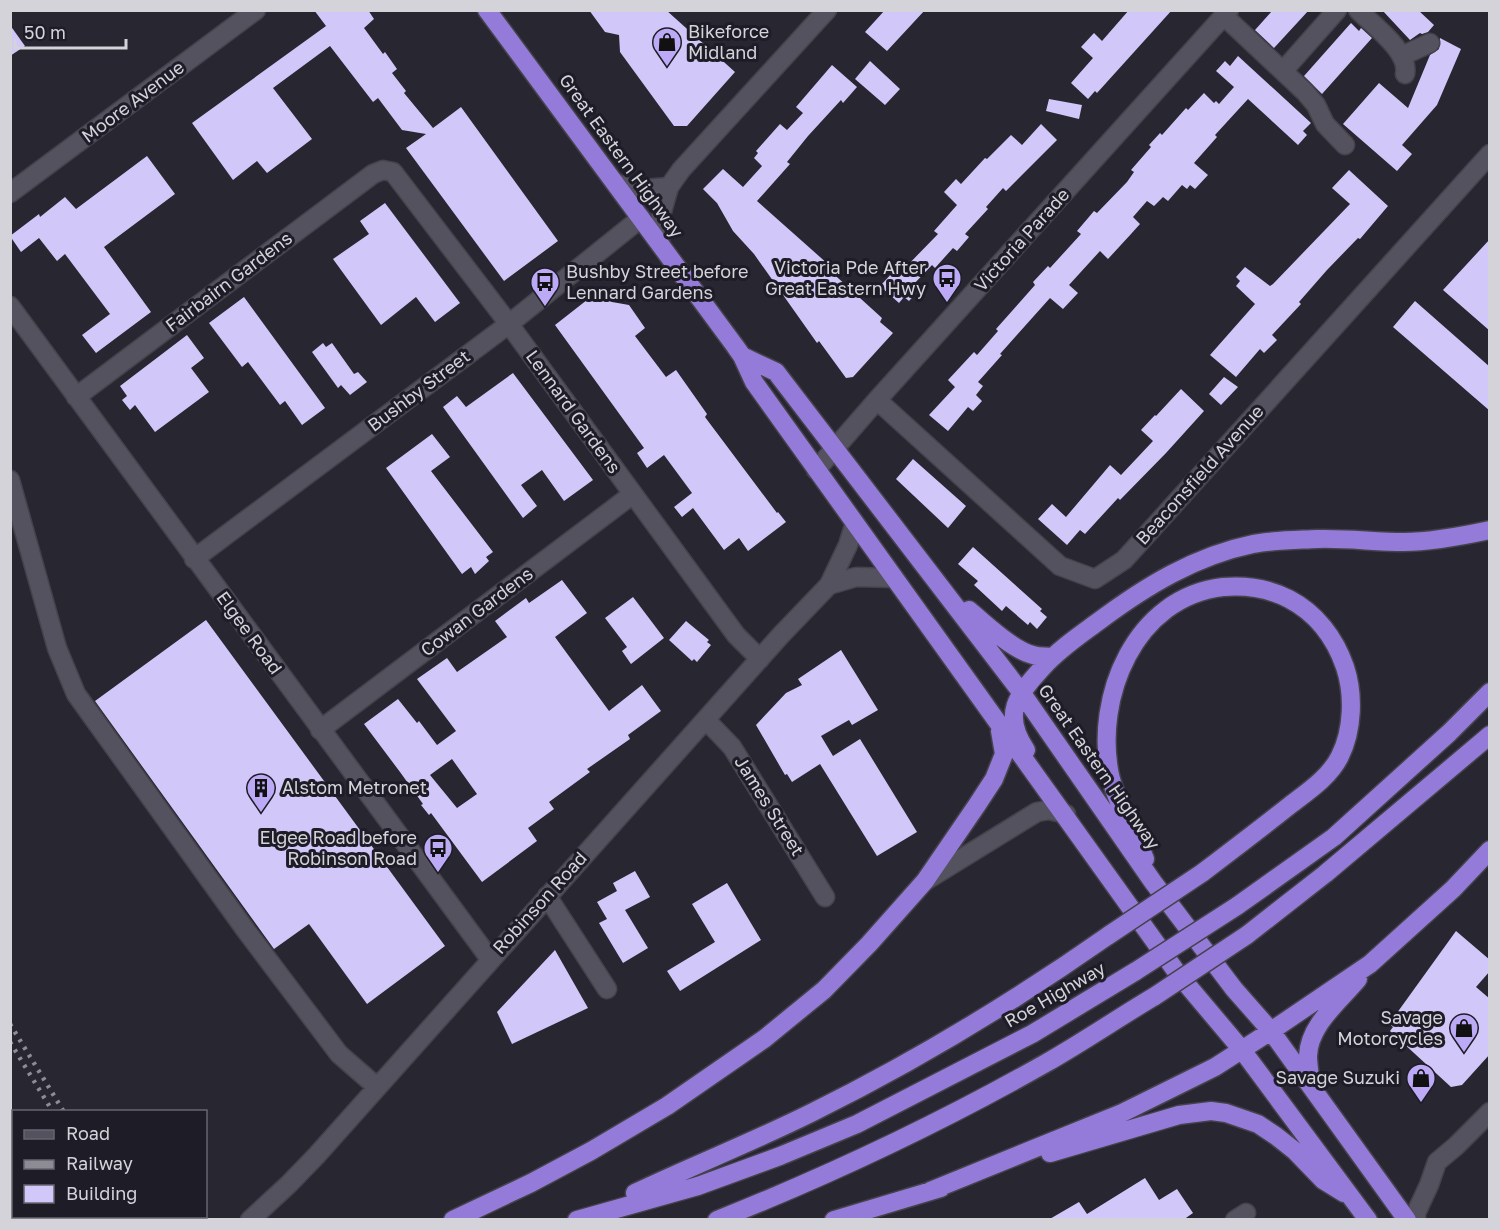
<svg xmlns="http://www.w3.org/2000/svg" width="1500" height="1230" font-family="'Golos Text',sans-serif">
<rect width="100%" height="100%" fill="#282631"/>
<path fill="#d2c7f9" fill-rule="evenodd" d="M 314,10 L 368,10 L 374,19 L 364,28 L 383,54 L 385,52 L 397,69 L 392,73 L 406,91 L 404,93 L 433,128 L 461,107 L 558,241 L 504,281 L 406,148 L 426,134 L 402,130 L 378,98 L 373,102 L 330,46 L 273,88 L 312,139 L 267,173 L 257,161 L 233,180 L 192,123 L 326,26 Z
M 589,10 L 666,10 L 735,72 L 687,126 L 674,126 L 620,52 L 619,35 L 605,32 Z
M 885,10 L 925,10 L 887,51 L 865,32 Z
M 1129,10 L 1172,10 L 1097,93 L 1095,91 L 1088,99 L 1071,83 L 1093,58 L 1081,47 L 1094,33 L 1102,41 Z
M 1273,10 L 1309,10 L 1274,48 L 1255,30 Z
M 1382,10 L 1418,10 L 1434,25 L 1428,32 L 1422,34 L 1420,33 L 1410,40 Z
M 1351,23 L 1359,31 L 1361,28 L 1372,38 L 1322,94 L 1304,76 Z
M 10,25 L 25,46 L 10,56 Z
M 1440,38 L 1461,49 L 1437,105 L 1402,145 L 1412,154 L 1397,171 L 1343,124 L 1379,83 L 1408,108 L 1430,55 L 1439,49 Z
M 1238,56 L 1311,123 L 1303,131 L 1307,135 L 1298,145 L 1248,99 L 1215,135 L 1217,137 L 1194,163 L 1208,175 L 1195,189 L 1190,185 L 1187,189 L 1182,185 L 1168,201 L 1163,197 L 1154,206 L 1147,201 L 1133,217 L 1140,224 L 1131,234 L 1108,259 L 1100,251 L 1069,285 L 1078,293 L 1063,309 L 1050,298 L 1000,354 L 1002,355 L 978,382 L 983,386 L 976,395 L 982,401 L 973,411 L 968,407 L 948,431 L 929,415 L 955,387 L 948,380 L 974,352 L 977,355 L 998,331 L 996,329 L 1035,285 L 1033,282 L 1048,266 L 1050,268 L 1081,234 L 1077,231 L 1094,211 L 1097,213 L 1127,182 L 1134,172 L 1131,170 L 1151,147 L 1149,145 L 1160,133 L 1162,135 L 1186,108 L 1188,110 L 1204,93 L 1214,103 L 1216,101 L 1219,104 L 1234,87 L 1216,71 L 1225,61 L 1230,66 Z
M 870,61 L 900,89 L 885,105 L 855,79 Z
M 832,65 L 857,87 L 843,103 L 841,100 L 808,136 L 787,162 L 790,164 L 757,201 L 829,265 L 827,268 L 882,318 L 880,322 L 893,333 L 853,377 L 846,378 L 819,341 L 817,343 L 754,254 L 733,231 L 717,203 L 703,189 L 723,169 L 743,187 L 762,166 L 754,158 L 758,153 L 756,151 L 780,124 L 787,130 L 803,113 L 796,107 Z
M 1049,99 L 1082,105 L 1079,119 L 1046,111 Z
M 1041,124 L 1057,140 L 1006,191 L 1003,188 L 986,207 L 988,209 L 965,234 L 969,237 L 957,251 L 953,248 L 935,268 L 932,265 L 912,286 L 918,291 L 909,301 L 904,297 L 899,303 L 880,286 L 895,270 L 899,274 L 938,234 L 934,231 L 957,205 L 944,192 L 956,179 L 961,184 L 985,158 L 987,159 L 1011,135 L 1022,145 Z
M 147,156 L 175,194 L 104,247 L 151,312 L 96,353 L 82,335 L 110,314 L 65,254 L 57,261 L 39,238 L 21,252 L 10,236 L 39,214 L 40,217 L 65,197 L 76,209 Z
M 1349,170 L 1388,206 L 1360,239 L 1358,238 L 1327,270 L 1299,302 L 1301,304 L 1272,335 L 1277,340 L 1264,353 L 1260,349 L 1236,377 L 1210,355 L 1255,304 L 1236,286 L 1240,281 L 1236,277 L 1245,267 L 1270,286 L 1273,284 L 1350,204 L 1332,188 Z
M 385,203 L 460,303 L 435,322 L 416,297 L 381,325 L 333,259 L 369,234 L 360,221 Z
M 1490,239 L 1490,331 L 1443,290 Z
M 601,289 L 612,302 L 629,305 L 645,328 L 635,336 L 666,377 L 676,370 L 707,414 L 705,417 L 777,513 L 778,512 L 786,522 L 748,551 L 739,538 L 724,550 L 693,508 L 682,517 L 674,507 L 692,493 L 664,455 L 647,468 L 637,453 L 644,448 L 555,325 Z
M 244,297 L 325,408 L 302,425 L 285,401 L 280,405 L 248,362 L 242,367 L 209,323 Z
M 1415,301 L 1490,367 L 1490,411 L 1393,327 Z
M 187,335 L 204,358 L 191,368 L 209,392 L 155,432 L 135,405 L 130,410 L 122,400 L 127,396 L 120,386 Z
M 323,343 L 326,347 L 332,343 L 354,374 L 358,372 L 367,382 L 350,395 L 341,385 L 338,388 L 312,352 Z
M 513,373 L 593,480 L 564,501 L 542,470 L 521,485 L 537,506 L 523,518 L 443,407 L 457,396 L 466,407 Z
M 1224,377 L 1238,387 L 1221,405 L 1209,394 Z
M 1181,389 L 1204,411 L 1166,453 L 1120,500 L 1118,498 L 1085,534 L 1080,530 L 1067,545 L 1038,519 L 1052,504 L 1066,517 L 1110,465 L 1121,475 L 1153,441 L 1141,430 L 1155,415 L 1156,416 Z
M 432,434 L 450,457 L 431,471 L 493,552 L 486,557 L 489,561 L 475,574 L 471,567 L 462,574 L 386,468 Z
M 913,459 L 966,506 L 948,528 L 896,479 Z
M 973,547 L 1042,609 L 1040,611 L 1047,617 L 1037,629 L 1030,622 L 1028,625 L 1006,606 L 1002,611 L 974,585 L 978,581 L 958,564 Z
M 562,580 L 587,613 L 555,637 L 609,711 L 642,685 L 661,711 L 628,735 L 630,739 L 587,769 L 590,772 L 549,802 L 554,809 L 528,828 L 537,841 L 482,882 L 431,813 L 429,815 L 421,805 L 423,804 L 400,772 L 364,724 L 398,699 L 417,723 L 419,721 L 437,745 L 456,731 L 417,679 L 447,658 L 457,672 L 507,637 L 495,621 L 526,598 L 529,603 ZM 452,759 L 477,794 L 457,808 L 430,775 Z
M 633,597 L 664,638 L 631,664 L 622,651 L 627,647 L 605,618 Z
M 206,620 L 445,946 L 367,1004 L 309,924 L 274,949 L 95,701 Z
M 686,621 L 709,640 L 707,642 L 711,645 L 697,662 L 694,659 L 692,661 L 669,640 Z
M 841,650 L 878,710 L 852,725 L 849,720 L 821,736 L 833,756 L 860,739 L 917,832 L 877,856 L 820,764 L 792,782 L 787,774 L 785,775 L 756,725 L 786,693 L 802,685 L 798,679 Z
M 635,871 L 650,897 L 625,910 L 648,948 L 623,963 L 599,923 L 607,919 L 597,902 L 617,891 L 613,883 Z
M 727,883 L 761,940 L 680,991 L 667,971 L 715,942 L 692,904 Z
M 1456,931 L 1490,960 L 1490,971 L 1476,987 L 1490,999 L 1490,1054 L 1462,1085 L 1451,1087 L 1390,1031 L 1393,1027 L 1389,1024 Z
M 555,950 L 588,1008 L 512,1044 L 497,1012 Z
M 1145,1178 L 1159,1200 L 1177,1189 L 1193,1213 L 1183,1220 L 1048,1220 L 1079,1202 L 1087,1214 Z"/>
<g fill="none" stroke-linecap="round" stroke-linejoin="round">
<g stroke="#44424a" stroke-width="21">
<path id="minor" d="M 1358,10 C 1373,25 1410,52 1405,74
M 1224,16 L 1305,92 L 1316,105 L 1325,124 L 1345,145
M 1402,56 L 1430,43
M 1283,71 L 1337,10
M 614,182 L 632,190 L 669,187
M 10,193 L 256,10
M 660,244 L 661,215 L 669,187 L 681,170 L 827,10
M 10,306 L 490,959
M 76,397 L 373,174 L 383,170 L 393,172 L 509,324 L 736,635 L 760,659
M 877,400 L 1060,566 L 1095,579 L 1124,560 L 1490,154
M 816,470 L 877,400 L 1229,10
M 10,480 L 57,648 L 76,694 L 247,932 L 339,1054 L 377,1087
M 194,559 L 509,324 L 641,218
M 829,585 L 856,577 L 894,578
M 706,720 L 732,747 L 825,897
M 320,730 L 633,494
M 925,881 L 1037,812 L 1049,810 L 1066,814
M 547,896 L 607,989
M 10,1124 L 14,1129
M 53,1216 L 54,1220
M 250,1220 L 289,1184 L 317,1155 L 781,635 L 829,585 L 848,545 L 855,523
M 1235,1220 L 1246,1213
M 1416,1220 L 1416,1213 L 1429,1185 L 1437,1162 L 1456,1146 L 1490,1112"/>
</g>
<g stroke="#44424a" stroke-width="21">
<path id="highway" d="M 487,10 L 735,346 L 742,356 L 754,382 L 1178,974 L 1242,1050 L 1368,1220
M 742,356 L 776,372 L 1021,692 L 1153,882 L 1234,989 L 1271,1031 L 1407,1220
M 969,610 C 985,624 1013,650 1033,655 C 1039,657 1046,656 1052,657
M 1026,750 C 1001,713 1018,695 1043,667 C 1059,649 1080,635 1099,621 C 1146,586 1195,556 1253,544 C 1273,540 1297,540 1317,539 C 1346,538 1375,542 1404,542 C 1432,542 1462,536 1490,530
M 1145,859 C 1134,830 1117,805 1110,775 C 1094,697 1135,597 1223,587 C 1246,585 1268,588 1289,599 C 1316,613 1335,638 1345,667 C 1354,694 1353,730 1340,756 C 1330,777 1307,792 1289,806 C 1260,829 1231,851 1202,873
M 1237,906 L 1334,837 L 1449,733 L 1490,692
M 1247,935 L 1325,874 L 1490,735
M 1311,1084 C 1310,1075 1308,1065 1308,1056 C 1309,1025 1339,1002 1358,979
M 1050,1153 L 1179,1115 L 1211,1111 L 1226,1113 L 1258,1124 L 1276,1136 L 1295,1151 L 1323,1180 L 1344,1193
M 930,1191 L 1122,1113 L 1215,1067 L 1271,1031 L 1370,964 L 1453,889 L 1490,850
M 635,1193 C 694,1165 755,1141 813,1112 C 916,1061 1015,1001 1109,935
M 453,1220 L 531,1183 L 591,1151 L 667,1106 L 764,1039 L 824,990 L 869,944 L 925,881 L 977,805 L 994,779 L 1004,754 L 1000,731
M 577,1220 L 698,1186 L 780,1156 L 857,1124 L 1032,1034 L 1136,971
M 717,1220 C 830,1175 940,1123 1046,1063 C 1083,1042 1118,1018 1155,996
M 834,1220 L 941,1188"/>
</g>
<use href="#minor" stroke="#55525f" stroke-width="18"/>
<use href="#highway" stroke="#947ad9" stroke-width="18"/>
<path stroke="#8d8b94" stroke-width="4.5" stroke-dasharray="3 6" stroke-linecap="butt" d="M 10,1024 L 64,1112
M 10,1042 L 53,1112
M 118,1216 L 120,1220
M 129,1216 L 131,1220"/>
<g stroke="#44424a" stroke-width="21" stroke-linecap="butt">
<path id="highway-bridge" d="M 1109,935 L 1202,873
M 1136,971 L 1237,906
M 1155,996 L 1247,935"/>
</g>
<use href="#highway-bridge" stroke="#947ad9" stroke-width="18"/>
</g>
<defs>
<g id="shop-pin" transform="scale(1.5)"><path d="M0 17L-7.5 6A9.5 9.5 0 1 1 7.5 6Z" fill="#bcaaf6" stroke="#1e1c27"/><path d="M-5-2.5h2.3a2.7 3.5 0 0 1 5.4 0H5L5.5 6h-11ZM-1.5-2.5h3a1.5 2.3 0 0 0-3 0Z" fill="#111"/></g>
<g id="bus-pin" transform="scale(1.5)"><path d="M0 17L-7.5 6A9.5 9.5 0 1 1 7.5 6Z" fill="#bcaaf6" stroke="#1e1c27"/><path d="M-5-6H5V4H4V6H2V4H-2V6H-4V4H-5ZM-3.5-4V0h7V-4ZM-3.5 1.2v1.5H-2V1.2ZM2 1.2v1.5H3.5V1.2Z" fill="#111"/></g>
<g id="building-pin" transform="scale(1.5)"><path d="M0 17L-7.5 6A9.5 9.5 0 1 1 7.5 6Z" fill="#bcaaf6" stroke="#1e1c27"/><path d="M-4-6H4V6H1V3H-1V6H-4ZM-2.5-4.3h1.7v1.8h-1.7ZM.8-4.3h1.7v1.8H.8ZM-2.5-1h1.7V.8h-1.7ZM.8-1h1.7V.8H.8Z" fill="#111"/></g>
</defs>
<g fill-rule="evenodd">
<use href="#shop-pin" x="667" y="42"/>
<use href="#bus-pin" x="947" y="278"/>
<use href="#bus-pin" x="545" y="282"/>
<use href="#building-pin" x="261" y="788"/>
<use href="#bus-pin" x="438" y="848"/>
<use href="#shop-pin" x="1464" y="1028"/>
<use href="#shop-pin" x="1421" y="1078"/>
</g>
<g text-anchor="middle" stroke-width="6" stroke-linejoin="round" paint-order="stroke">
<g font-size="18" fill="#d4d3da" stroke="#1e1c27" text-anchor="end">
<text x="688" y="38" text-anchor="start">Bikeforce<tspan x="688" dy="21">Midland</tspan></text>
<text x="926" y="274">Victoria Pde After<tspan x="926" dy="21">Great Eastern Hwy</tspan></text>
<text x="566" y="278" text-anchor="start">Bushby Street before<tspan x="566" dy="21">Lennard Gardens</tspan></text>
<text x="282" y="794" text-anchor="start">Alstom Metronet</text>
<text x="417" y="844">Elgee Road before<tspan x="417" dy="21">Robinson Road</tspan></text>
<text x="1443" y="1024">Savage<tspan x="1443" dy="21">Motorcycles</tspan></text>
<text x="1400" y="1084">Savage Suzuki</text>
</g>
<g font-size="18" fill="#d4d3da" stroke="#1e1c27">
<text transform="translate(133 102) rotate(-37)" y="6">Moore Avenue</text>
<text transform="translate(621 156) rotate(54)" y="6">Great Eastern Highway</text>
<text transform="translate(1022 240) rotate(-48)" y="6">Victoria Parade</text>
<text transform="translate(229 282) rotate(-37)" y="6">Fairbairn Gardens</text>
<text transform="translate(419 391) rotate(-37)" y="6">Bushby Street</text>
<text transform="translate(573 412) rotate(54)" y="6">Lennard Gardens</text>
<text transform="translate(1200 475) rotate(-48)" y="6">Beaconsfield Avenue</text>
<text transform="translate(477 612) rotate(-37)" y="6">Cowan Gardens</text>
<text transform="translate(249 633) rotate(54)" y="6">Elgee Road</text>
<text transform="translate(1099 767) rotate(55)" y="6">Great Eastern Highway</text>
<text transform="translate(769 806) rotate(58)" y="6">James Street</text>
<text transform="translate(540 903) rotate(-48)" y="6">Robinson Road</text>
<text transform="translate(1055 995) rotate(-30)" y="6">Roe Highway</text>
</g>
</g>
<rect width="1500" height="1230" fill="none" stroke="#d4d3da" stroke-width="24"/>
<rect x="12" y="1110" width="195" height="108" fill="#1e1c27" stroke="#67656f" stroke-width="1.5"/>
<rect x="24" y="1130" width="30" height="9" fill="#55525f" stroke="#67656f" stroke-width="1.5"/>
<text x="66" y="1140" font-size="18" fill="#d4d3da">Road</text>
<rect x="24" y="1160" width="30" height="9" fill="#8d8b94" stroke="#67656f" stroke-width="1.5"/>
<text x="66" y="1170" font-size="18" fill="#d4d3da">Railway</text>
<rect x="24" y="1185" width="30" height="18" fill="#d2c7f9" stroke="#67656f" stroke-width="1.5"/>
<text x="66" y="1200" font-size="18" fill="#d4d3da">Building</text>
<path d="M15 39v9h111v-9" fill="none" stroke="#d4d3da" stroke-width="3"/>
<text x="24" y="39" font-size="18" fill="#d4d3da" stroke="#1e1c27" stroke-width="4.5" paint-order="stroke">50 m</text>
</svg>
